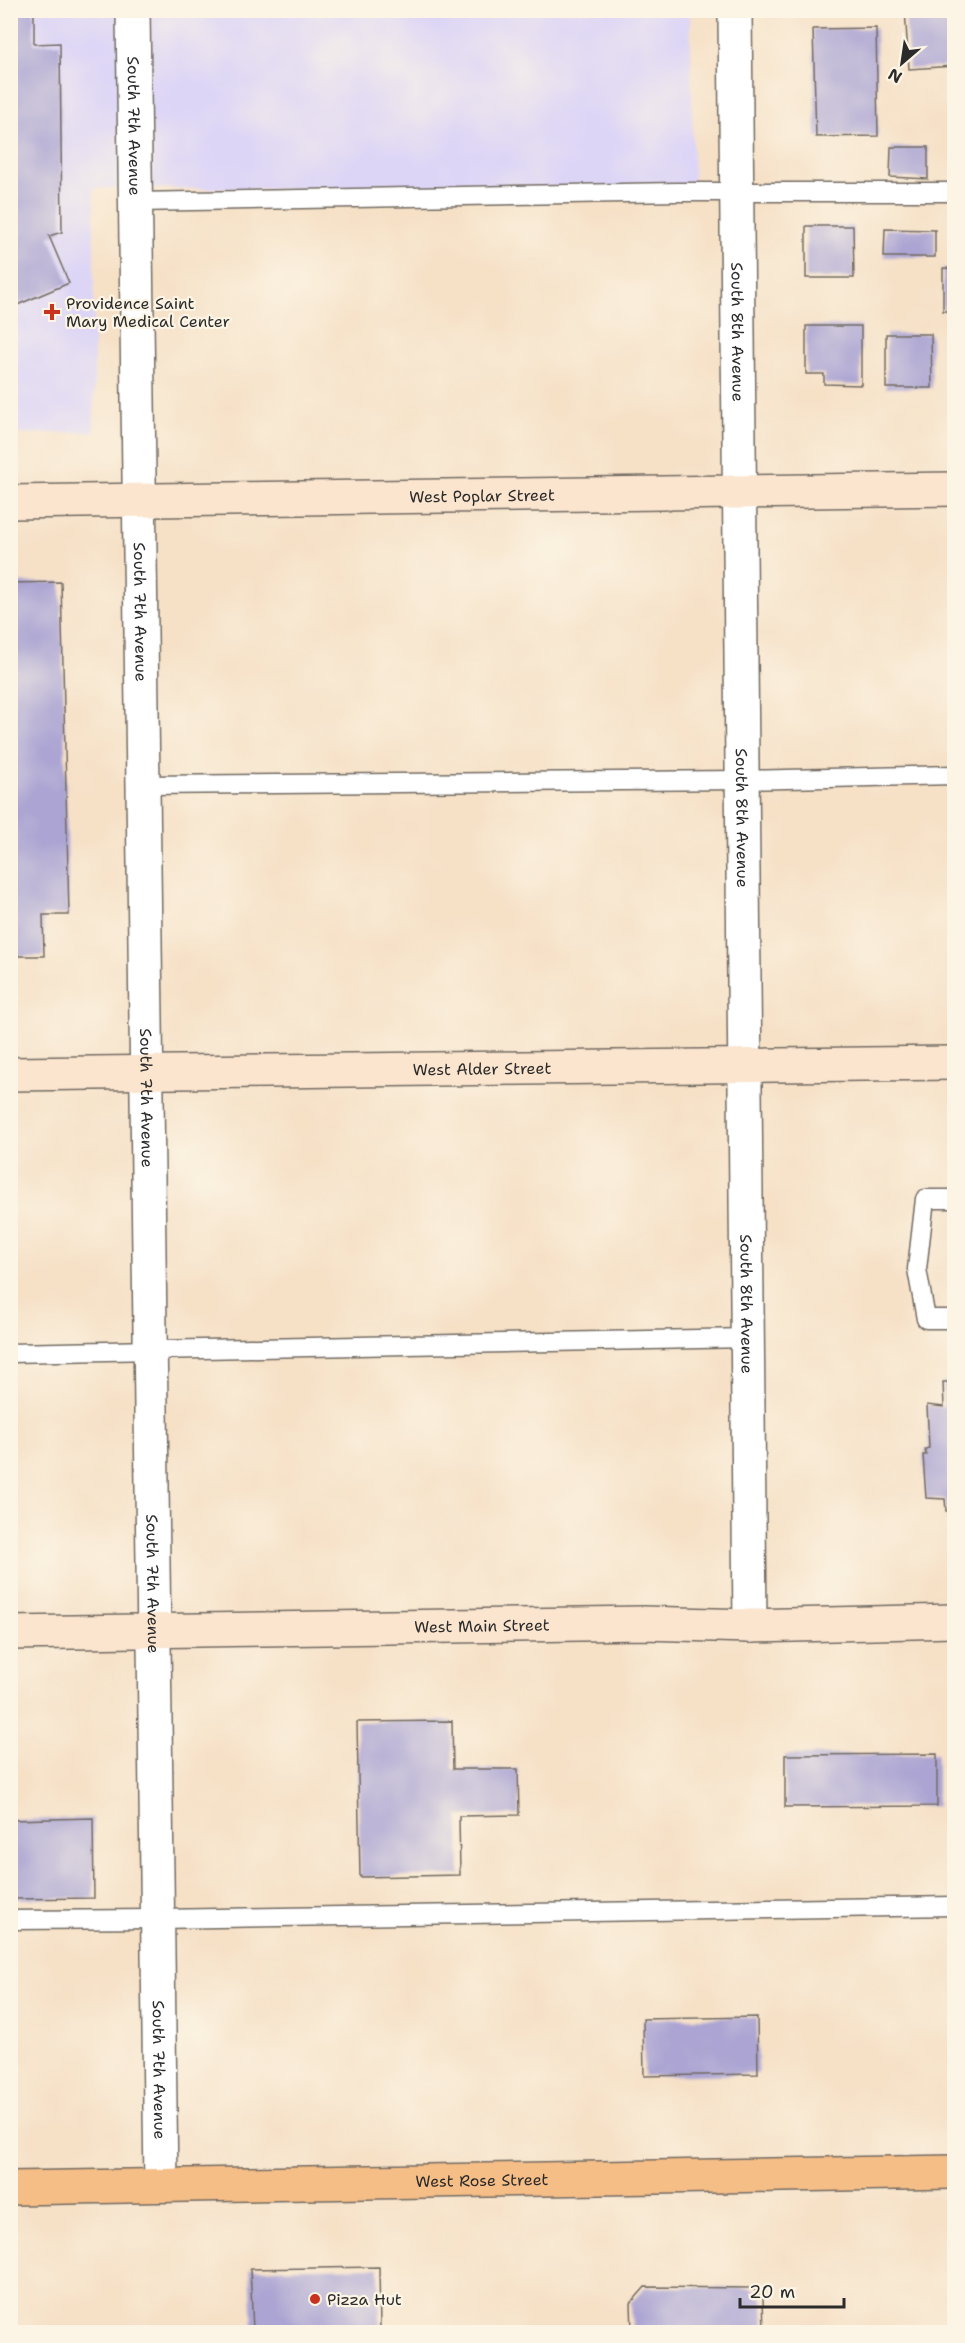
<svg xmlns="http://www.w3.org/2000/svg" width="965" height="2343" font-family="'Shantell Sans',sans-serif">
<rect width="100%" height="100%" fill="#fcf5e5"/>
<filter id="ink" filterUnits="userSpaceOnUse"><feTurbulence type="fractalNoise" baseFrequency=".0167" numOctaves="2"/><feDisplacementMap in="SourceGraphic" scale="12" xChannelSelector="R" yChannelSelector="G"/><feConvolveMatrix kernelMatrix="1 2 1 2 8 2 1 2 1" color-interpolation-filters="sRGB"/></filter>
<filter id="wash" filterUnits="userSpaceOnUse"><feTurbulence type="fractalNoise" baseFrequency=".008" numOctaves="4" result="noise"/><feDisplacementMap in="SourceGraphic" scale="24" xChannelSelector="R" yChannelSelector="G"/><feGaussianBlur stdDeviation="1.35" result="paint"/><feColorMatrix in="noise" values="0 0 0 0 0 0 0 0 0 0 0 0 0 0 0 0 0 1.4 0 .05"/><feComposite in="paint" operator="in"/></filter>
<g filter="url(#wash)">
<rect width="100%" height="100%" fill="#f6e1c7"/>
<path fill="#ddd5f6" d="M 10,11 L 690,11 L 694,191 L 94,188 L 94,432 L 11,434 Z"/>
<g id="blocks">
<path fill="#aca5d3" d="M 10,10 L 34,10 L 34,44 L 60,43 L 62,232 L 49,236 L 69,283 L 10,308 Z
M 905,10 L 954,10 L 954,66 L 909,69 Z
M 876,28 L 878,136 L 816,137 L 813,29 Z
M 891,147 L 928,147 L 928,179 L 890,177 Z
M 806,226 L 853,226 L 854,278 L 806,278 Z
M 885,229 L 935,230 L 935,257 L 884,257 Z
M 943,268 L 954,269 L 954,311 L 943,311 Z
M 806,326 L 861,326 L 861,385 L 824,384 L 824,374 L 806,374 Z
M 886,334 L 931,334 L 932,388 L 886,388 Z
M 61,582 L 69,915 L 43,915 L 44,956 L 10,956 L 10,583 Z
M 943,1382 L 954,1382 L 954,1511 L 946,1511 L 945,1499 L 926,1498 L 923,1455 L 926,1455 L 925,1449 L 929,1448 L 927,1405 L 944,1407 Z
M 452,1721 L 453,1769 L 518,1769 L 519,1815 L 459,1816 L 460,1875 L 360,1877 L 357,1722 Z
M 937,1754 L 937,1806 L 785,1807 L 785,1755 Z
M 93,1818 L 94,1898 L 10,1899 L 10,1820 Z
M 757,2017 L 758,2074 L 644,2076 L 643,2019 Z
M 379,2267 L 380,2329 L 335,2332 L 315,2332 L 315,2330 L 253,2329 L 250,2269 Z
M 645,2287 L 752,2288 L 763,2298 L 764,2332 L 632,2332 L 631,2303 Z"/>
</g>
</g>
<g filter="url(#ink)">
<use href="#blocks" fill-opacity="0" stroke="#726b62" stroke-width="1.5"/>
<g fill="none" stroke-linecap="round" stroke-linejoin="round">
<g stroke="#726b62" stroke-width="21">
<path id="service" d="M 136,202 L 677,192 L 954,192
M 143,785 L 742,780 L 954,775
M 954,1199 L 925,1199 L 917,1269 L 926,1319 L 954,1319
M 10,1353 L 748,1338
M 10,1920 L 158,1919 L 954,1906"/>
</g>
<g stroke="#726b62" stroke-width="36">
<g id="minor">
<path id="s1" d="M 133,10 L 161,2185"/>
<path id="s2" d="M 735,10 L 750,1626"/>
</g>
</g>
<g stroke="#726b62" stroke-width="36">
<g id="secondary">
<path id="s3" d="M 10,502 L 954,489"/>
<path id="s4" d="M 10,1074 L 954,1063"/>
<path id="s5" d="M 10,1633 L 643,1623 L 750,1626 L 954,1621"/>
</g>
</g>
<g stroke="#726b62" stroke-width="36">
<g id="primary">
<path id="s6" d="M 10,2188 L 954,2172"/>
</g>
</g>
<use href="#service" stroke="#fff" stroke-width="18"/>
<use href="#minor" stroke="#fff" stroke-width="33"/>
<use href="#secondary" stroke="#fbe5cf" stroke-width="33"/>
<use href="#primary" stroke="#f6be87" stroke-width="33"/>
</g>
</g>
<g fill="#c8321e" stroke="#fcf5e5" stroke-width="2">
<path d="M49 303h6v6h6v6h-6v6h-6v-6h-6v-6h6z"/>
<circle cx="315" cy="2299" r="6"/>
</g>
<g text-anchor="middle" stroke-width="4.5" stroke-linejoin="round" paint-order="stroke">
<g font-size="16" fill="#2b2b2b" stroke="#fcf5e5">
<text dy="6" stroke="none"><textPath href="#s1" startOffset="116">South 7th Avenue</textPath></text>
<text dy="6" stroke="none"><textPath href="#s2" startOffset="322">South 8th Avenue</textPath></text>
<text dy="6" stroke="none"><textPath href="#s3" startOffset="472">West Poplar Street</textPath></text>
<text dy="6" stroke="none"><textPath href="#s1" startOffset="602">South 7th Avenue</textPath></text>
<text dy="6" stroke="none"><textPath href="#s2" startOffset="808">South 8th Avenue</textPath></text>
<text dy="6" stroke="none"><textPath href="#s4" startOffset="472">West Alder Street</textPath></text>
<text dy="6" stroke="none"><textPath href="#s1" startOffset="1088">South 7th Avenue</textPath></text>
<text dy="6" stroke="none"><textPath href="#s2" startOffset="1294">South 8th Avenue</textPath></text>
<text dy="6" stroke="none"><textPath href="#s1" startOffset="1574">South 7th Avenue</textPath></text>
<text dy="6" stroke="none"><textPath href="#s5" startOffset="472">West Main Street</textPath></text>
<text dy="6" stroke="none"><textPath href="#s1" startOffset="2060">South 7th Avenue</textPath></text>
<text dy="6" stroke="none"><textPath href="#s6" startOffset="472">West Rose Street</textPath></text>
</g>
<g font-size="16" fill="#2b2b2b" stroke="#fcf5e5" text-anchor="start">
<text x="66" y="309">Providence Saint<tspan x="66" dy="18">Mary Medical Center</tspan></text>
<text x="327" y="2305">Pizza Hut</text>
</g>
</g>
<rect width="965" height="2343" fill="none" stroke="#fcf5e5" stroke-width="36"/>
<g transform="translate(902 63) rotate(209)" stroke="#fcf5e5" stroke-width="4.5" paint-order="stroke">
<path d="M0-4.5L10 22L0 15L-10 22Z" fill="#2b2b2b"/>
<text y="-9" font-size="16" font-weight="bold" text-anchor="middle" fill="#2b2b2b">N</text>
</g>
<path d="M740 2298v9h104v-9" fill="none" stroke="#2b2b2b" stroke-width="3"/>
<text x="749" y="2298" font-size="18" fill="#2b2b2b" stroke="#fcf5e5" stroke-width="4.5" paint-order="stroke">20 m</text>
</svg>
